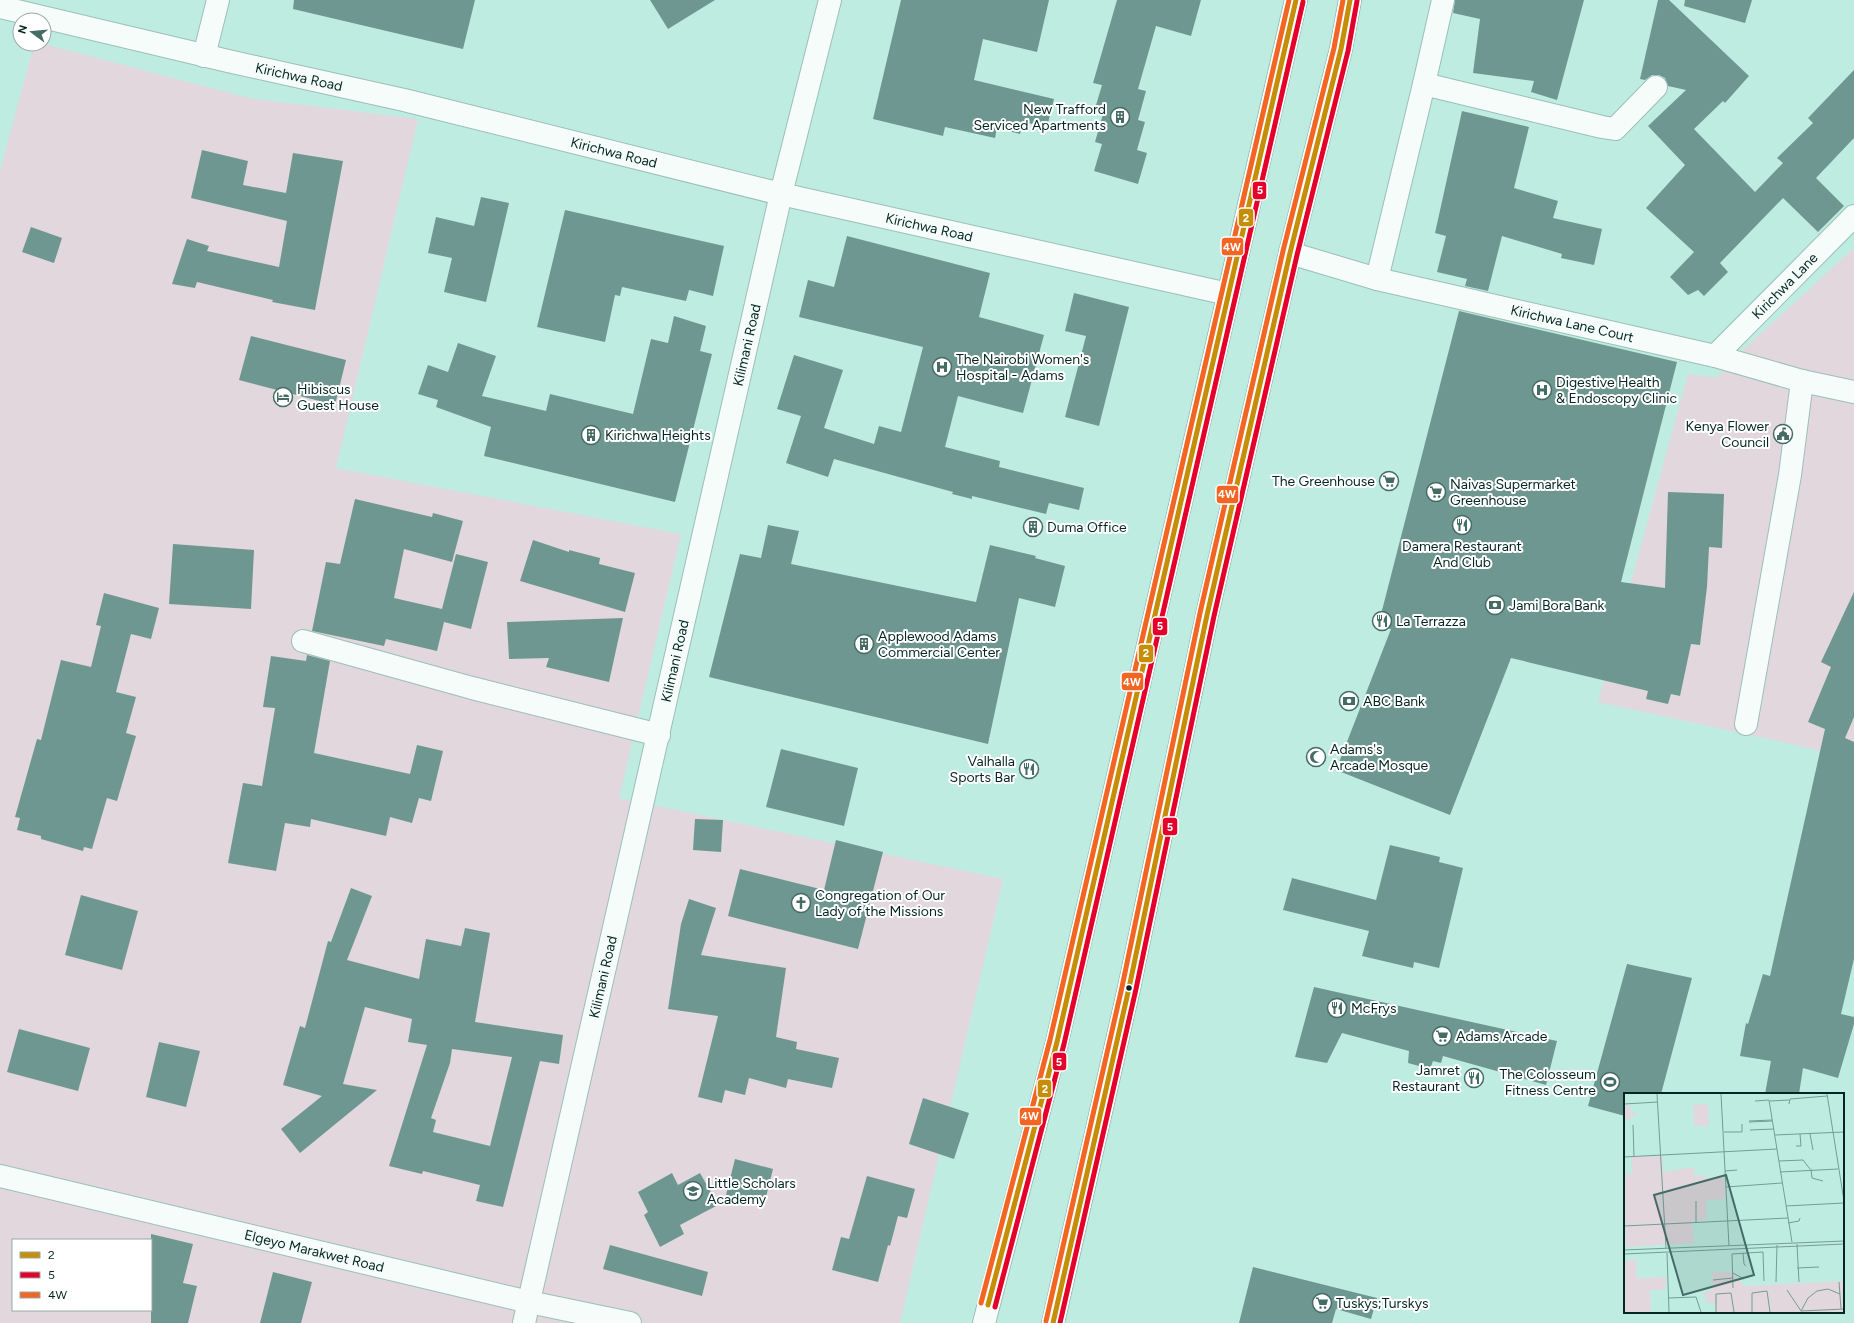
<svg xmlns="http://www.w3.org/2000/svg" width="1854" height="1323" font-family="Figtree,sans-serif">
<rect width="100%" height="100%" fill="#bfece1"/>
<path fill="#e1d7dc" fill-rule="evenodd" d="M 34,44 L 44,44 L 253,99 L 418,119 L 336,468 L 681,534 L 619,798 L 1003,879 L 900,1323 L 0,1323 L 0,171 ZM 13,1240 L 151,1240 L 151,1310 L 13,1310 Z
M 1854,248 L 1854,760 L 1796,745 L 1598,702 L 1688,374 L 1716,378 L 1746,347 Z"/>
<path fill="#6f9792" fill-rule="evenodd" d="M 294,0 L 475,0 L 463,49 L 293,9 Z
M 650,0 L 715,0 L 668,29 Z
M 901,0 L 1049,0 L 1037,52 L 983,39 L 974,80 L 1054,99 L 1047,127 L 1023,122 L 1020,134 L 997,128 L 995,138 L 945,127 L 943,136 L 873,119 Z
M 1117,0 L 1201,0 L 1191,36 L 1156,26 L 1138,89 L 1146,91 L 1138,120 L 1145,122 L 1137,150 L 1147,153 L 1138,184 L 1094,171 L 1102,144 L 1095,142 L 1103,114 L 1094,112 L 1102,85 L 1093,83 Z
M 1455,0 L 1584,0 L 1557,100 L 1531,92 L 1534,81 L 1473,73 L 1480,19 L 1453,13 Z
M 1658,0 L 1669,0 L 1749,76 L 1725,103 L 1723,101 L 1694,129 L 1755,192 L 1783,163 L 1777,158 L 1813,123 L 1808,118 L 1854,70 L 1854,138 L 1816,178 L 1844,206 L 1818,232 L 1783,198 L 1720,263 L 1728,272 L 1704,296 L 1698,290 L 1688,295 L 1670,277 L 1694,252 L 1646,208 L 1685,165 L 1648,126 L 1686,90 L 1668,86 L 1665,78 L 1659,75 L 1652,75 L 1645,80 L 1640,79 Z
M 1685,0 L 1752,0 L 1745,23 L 1684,6 Z
M 1462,111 L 1529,127 L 1514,188 L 1558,201 L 1553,218 L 1602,229 L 1594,265 L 1561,258 L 1562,254 L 1502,236 L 1488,291 L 1465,286 L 1467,279 L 1437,272 L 1446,236 L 1435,233 Z
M 202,150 L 248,161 L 243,185 L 286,193 L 293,153 L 343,161 L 315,310 L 272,302 L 273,300 L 197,282 L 195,288 L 172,284 L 187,239 L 209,246 L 207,251 L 279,267 L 287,221 L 191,198 Z
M 481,197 L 509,203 L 486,302 L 444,292 L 452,258 L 428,253 L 436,217 L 474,226 Z
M 565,210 L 724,246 L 713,296 L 689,290 L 686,301 L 622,287 L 620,296 L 615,295 L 605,342 L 537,327 Z
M 31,227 L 62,238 L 54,263 L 22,252 Z
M 847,236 L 990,273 L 979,317 L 1044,335 L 1023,413 L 958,396 L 945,447 L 1000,461 L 999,467 L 1084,488 L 1079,510 L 1049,503 L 1046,514 L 972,496 L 972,499 L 952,494 L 953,492 L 834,459 L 828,477 L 786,463 L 801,416 L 777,409 L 794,355 L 843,370 L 824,428 L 874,444 L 879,426 L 901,432 L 923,347 L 799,317 L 808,280 L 834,287 Z
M 1074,293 L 1129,307 L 1099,426 L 1065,417 L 1086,336 L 1065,331 Z
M 1459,311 L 1677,362 L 1621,582 L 1665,588 L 1668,492 L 1724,494 L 1722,548 L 1709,547 L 1707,587 L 1700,645 L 1691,644 L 1680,696 L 1671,694 L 1668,704 L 1646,699 L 1648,691 L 1511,658 L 1450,815 L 1336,770 L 1391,629 L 1378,626 Z
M 674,316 L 706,326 L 700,351 L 712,354 L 675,502 L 484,456 L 491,427 L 436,407 L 438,400 L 418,394 L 428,365 L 448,372 L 458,343 L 496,356 L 482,396 L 546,411 L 550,394 L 633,414 L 651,339 L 668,343 Z
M 251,336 L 346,360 L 335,405 L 239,380 Z
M 355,499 L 432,517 L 433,513 L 463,521 L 452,562 L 404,549 L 394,598 L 442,609 L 456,554 L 488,562 L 471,629 L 444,622 L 437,651 L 386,639 L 384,646 L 312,631 L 326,562 L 340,564 Z
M 768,525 L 799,531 L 791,564 L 976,602 L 990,545 L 1036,556 L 1035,558 L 1065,566 L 1055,607 L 1019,598 L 988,744 L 709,677 L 740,554 L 761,558 Z
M 533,540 L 569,552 L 569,550 L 600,558 L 599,564 L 635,573 L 625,612 L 520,581 Z
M 173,544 L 254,550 L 251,609 L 169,604 Z
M 1854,592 L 1854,717 L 1845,738 L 1854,742 L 1854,959 L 1841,1014 L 1854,1017 L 1854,1024 L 1838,1078 L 1803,1068 L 1799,1094 L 1765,1094 L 1771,1061 L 1740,1056 L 1746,1023 L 1748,1024 L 1763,974 L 1770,976 L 1825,729 L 1808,722 L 1831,667 L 1821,662 Z
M 104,593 L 159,608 L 151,639 L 131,634 L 116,692 L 136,697 L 126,733 L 136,736 L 117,801 L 107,798 L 92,849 L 84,847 L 83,851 L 41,839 L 41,836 L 17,830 L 20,818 L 15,817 L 37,739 L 41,740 L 61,660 L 91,667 L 101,626 L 96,625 Z
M 623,618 L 609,682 L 546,667 L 549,658 L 509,659 L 507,622 Z
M 307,655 L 330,661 L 314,753 L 410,774 L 417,745 L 443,751 L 431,801 L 419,798 L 412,823 L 390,817 L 386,836 L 311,819 L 310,827 L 285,823 L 276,871 L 228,863 L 243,783 L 262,786 L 275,708 L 263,707 L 271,656 L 306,661 Z
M 781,749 L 858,768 L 844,826 L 766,807 Z
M 695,819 L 723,820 L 721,852 L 693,850 Z
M 836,840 L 883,852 L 858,949 L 728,916 L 740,869 L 824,890 Z
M 1390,845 L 1440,857 L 1439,862 L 1463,868 L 1439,968 L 1414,962 L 1413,968 L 1362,956 L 1369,931 L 1283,910 L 1292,878 L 1376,900 Z
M 351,888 L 372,896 L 347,960 L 419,979 L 426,939 L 461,946 L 465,928 L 490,933 L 475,1022 L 563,1035 L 559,1064 L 540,1061 L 503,1207 L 476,1201 L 480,1185 L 423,1171 L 422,1174 L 389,1166 L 427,1045 L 408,1042 L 412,1019 L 365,1007 L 343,1084 L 377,1090 L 300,1153 L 281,1129 L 322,1096 L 283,1085 L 300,1026 L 305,1028 L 328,941 L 331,942 ZM 452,1049 L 512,1057 L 490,1146 L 433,1132 L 436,1120 L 431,1118 L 450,1063 Z
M 81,895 L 138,911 L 122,970 L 65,955 Z
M 689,899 L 716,908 L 701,955 L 786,968 L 776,1037 L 797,1042 L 796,1049 L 839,1058 L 832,1088 L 788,1079 L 786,1088 L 749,1078 L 745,1095 L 725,1090 L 722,1103 L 698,1097 L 718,1016 L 668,1009 L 681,924 Z
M 1627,964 L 1692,978 L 1661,1094 L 1625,1094 L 1625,1116 L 1588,1106 Z
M 1314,987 L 1557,1041 L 1546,1085 L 1443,1056 L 1441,1063 L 1433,1061 L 1430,1069 L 1408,1063 L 1409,1051 L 1342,1033 L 1327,1063 L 1295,1057 Z
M 19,1029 L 90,1048 L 78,1091 L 7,1072 Z
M 159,1042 L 200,1051 L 186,1107 L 146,1097 Z
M 923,1098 L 969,1113 L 954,1159 L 909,1144 Z
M 735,1159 L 773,1169 L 764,1205 L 726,1195 Z
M 672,1173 L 678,1185 L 700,1173 L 718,1205 L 680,1225 L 684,1234 L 660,1247 L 644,1215 L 648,1212 L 638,1192 Z
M 867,1176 L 915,1189 L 907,1218 L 898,1216 L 890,1246 L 888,1245 L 878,1282 L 832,1270 L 841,1237 L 849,1239 Z
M 151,1234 L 193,1244 L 183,1283 L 197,1286 L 188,1323 L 151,1323 Z
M 610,1245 L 708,1272 L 702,1296 L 603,1269 Z
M 1253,1267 L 1377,1298 L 1371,1319 L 1336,1309 L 1332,1323 L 1239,1323 Z
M 273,1272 L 312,1282 L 301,1323 L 260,1323 Z"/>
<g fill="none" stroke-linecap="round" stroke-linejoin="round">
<g stroke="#9cbfb7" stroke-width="24">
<g id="minor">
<path id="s1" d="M 0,7 L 228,61 L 404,100 L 781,194 L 1228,294"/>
<path d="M 204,56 L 218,0"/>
<path d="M 1424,84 L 1602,127 L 1615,129 L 1656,87"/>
<path id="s2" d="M 1290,253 L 1377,279 L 1715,356 L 1802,381 L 1854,392"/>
<path d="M 1377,279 L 1424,84 L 1443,0"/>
<path id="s3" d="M 1715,356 L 1854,216"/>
<path d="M 303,641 L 472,688 L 659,735"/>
<path d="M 1746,724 L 1790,475 L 1802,381"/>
<path id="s4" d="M 524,1323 L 781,194 L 830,0"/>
</g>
</g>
<g stroke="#9cbfb7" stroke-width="24">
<g id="tertiary">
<path id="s5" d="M 0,1176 L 529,1302 L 630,1323"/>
</g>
</g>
<g stroke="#9cbfb7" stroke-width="24">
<path id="secondary" d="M 984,1323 L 1057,1042 L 1296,0
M 1053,1323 L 1129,988 L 1207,615 L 1290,253 L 1341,49 L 1350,0"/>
</g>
<use href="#minor" stroke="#f5fcfa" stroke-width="22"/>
<use href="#tertiary" stroke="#f5fcfa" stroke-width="22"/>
<use href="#secondary" stroke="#f5fcfa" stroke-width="22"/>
<g stroke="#fff" stroke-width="8">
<path id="bus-1" d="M 988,1305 L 1057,1042 L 1296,0
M 1053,1323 L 1129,988 L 1207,615 L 1290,253 L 1341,49 L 1350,0"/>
</g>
<g stroke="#fff" stroke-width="8">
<path id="bus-2" d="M 995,1307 L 1064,1044 L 1303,2
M 1060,1323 L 1136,989 L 1214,616 L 1297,255 L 1348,51 L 1357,1"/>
</g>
<g stroke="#fff" stroke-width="8">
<path id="bus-3" d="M 981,1303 L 1050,1040 L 1289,0
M 1046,1321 L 1122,987 L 1200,613 L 1283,251 L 1334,48 L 1343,0"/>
</g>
<use href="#bus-1" stroke="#c68d06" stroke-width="5"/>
<use href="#bus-2" stroke="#e4002b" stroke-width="5"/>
<use href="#bus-3" stroke="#f26522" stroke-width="5"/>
</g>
<defs>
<g id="building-ring" transform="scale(1)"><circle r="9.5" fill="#fff" stroke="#456c64" stroke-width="1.5"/><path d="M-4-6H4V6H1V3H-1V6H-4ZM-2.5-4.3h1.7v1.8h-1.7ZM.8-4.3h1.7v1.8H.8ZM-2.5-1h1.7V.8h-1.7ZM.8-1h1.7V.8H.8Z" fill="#456c64"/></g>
<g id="hospital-ring" transform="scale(1)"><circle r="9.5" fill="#fff" stroke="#456c64" stroke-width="1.5"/><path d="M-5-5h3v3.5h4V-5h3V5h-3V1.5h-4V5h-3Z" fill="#456c64"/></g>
<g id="hotel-ring" transform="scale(1)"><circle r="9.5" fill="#fff" stroke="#456c64" stroke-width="1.5"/><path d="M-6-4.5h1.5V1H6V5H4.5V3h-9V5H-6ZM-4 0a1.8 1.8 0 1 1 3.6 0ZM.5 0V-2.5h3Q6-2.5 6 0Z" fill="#456c64"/></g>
<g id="civic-ring" transform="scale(1)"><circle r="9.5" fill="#fff" stroke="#456c64" stroke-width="1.5"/><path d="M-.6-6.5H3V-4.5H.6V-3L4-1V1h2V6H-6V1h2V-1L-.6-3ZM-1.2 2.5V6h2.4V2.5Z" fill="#456c64"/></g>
<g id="supermarket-ring" transform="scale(1)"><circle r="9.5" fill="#fff" stroke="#456c64" stroke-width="1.5"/><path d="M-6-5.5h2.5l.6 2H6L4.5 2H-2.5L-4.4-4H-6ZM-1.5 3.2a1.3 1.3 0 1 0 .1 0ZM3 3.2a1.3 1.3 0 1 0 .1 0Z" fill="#456c64"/></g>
<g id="restaurant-ring" transform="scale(1)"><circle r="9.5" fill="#fff" stroke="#456c64" stroke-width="1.5"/><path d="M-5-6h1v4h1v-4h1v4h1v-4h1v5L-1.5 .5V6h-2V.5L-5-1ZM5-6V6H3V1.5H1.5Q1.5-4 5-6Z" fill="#456c64"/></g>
<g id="bank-ring" transform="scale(1)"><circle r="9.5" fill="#fff" stroke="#456c64" stroke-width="1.5"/><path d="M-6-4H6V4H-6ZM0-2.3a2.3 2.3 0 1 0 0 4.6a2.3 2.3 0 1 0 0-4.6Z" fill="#456c64"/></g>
<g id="mosque-ring" transform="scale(1)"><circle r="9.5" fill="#fff" stroke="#456c64" stroke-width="1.5"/><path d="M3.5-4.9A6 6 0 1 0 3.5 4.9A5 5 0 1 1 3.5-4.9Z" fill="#456c64"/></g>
<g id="church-ring" transform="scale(1)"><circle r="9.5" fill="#fff" stroke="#456c64" stroke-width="1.5"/><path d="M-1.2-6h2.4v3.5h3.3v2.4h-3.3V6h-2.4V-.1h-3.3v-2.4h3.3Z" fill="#456c64"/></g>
<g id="stadium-ring" transform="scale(1)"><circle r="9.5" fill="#fff" stroke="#456c64" stroke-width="1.5"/><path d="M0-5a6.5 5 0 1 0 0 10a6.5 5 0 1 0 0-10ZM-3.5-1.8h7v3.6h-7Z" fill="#456c64"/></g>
<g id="school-ring" transform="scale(1)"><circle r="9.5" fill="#fff" stroke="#456c64" stroke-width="1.5"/><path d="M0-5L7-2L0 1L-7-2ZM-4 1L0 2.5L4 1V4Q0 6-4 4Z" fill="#456c64"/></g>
</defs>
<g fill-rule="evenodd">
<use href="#building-ring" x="1120" y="117"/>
<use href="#hospital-ring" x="942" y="367"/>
<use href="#hospital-ring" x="1542" y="390"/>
<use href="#hotel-ring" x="283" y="397"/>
<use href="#civic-ring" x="1783" y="434"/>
<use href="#building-ring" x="591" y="435"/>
<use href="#supermarket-ring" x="1389" y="481"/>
<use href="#supermarket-ring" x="1436" y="492"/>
<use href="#restaurant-ring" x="1462" y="525"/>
<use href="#building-ring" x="1033" y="527"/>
<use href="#bank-ring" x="1495" y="605"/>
<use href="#restaurant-ring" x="1382" y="621"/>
<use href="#building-ring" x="864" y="644"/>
<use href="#bank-ring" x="1349" y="701"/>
<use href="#mosque-ring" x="1316" y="757"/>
<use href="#restaurant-ring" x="1029" y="769"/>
<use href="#church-ring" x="801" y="903"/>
<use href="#restaurant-ring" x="1337" y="1008"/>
<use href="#supermarket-ring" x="1442" y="1036"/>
<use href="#restaurant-ring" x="1474" y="1078"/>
<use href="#stadium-ring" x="1610" y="1082"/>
<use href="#school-ring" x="693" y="1191"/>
<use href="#supermarket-ring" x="1322" y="1303"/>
</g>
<circle fill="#032720" stroke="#fff" stroke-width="1.5" cx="1129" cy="988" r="3.5"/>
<g text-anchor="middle" stroke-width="4" stroke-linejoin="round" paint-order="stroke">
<g font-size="14" fill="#032720" stroke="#fff">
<text dy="5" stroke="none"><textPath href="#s1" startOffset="307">Kirichwa Road</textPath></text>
<text dy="5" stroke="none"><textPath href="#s1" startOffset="631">Kirichwa Road</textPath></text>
<text dy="5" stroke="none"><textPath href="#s1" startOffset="955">Kirichwa Road</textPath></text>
<text dy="5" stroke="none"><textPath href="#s3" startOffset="99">Kirichwa Lane</textPath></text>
<text dy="5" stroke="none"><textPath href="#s2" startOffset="291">Kirichwa Lane Court</textPath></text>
<text dy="5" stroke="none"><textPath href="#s4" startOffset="1003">Kilimani Road</textPath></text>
<text dy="5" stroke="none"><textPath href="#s4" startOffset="679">Kilimani Road</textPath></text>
<text dy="5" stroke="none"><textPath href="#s4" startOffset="355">Kilimani Road</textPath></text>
<text dy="5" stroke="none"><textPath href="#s5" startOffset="323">Elgeyo Marakwet Road</textPath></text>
</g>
<g font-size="14" fill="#032720" stroke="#fff" text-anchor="start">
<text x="1106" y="114" text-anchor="end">New Trafford<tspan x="1106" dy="16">Serviced Apartments</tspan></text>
<text x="956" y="364">The Nairobi Women's<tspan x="956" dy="16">Hospital - Adams</tspan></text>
<text x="1556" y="387">Digestive Health<tspan x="1556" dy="16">&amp; Endoscopy Clinic</tspan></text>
<text x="297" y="394">Hibiscus<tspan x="297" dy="16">Guest House</tspan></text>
<text x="1769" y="431" text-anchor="end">Kenya Flower<tspan x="1769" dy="16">Council</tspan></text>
<text x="605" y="440">Kirichwa Heights</text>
<text x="1375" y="486" text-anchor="end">The Greenhouse</text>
<text x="1450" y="489">Naivas Supermarket<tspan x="1450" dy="16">Greenhouse</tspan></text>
<text x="1047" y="532">Duma Office</text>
<text x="1462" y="551" text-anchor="middle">Damera Restaurant<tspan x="1462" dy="16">And Club</tspan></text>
<text x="1509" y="610">Jami Bora Bank</text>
<text x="1396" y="626">La Terrazza</text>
<text x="878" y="641">Applewood Adams<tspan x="878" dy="16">Commercial Center</tspan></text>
<text x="1363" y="706">ABC Bank</text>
<text x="1330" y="754">Adams's<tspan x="1330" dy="16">Arcade Mosque</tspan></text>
<text x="1015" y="766" text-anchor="end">Valhalla<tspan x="1015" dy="16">Sports Bar</tspan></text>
<text x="815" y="900">Congregation of Our<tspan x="815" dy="16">Lady of the Missions</tspan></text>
<text x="1351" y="1013">McFrys</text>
<text x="1456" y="1041">Adams Arcade</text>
<text x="1460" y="1075" text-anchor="end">Jamret<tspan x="1460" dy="16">Restaurant</tspan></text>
<text x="1596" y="1079" text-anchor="end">The Colosseum<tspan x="1596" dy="16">Fitness Centre</tspan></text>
<text x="707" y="1188">Little Scholars<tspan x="707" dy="16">Academy</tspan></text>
<text x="1336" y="1308">Tuskys;Turskys</text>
</g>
</g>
<g transform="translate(1624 1093)">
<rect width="220" height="220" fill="#bfece1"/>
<path d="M 84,11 L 85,33 L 70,33 L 69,12 ZM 6,12 L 8,13 L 4,18 L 13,20 L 1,29 L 0,20 L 2,13 ZM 38,63 L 39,79 L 70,74 L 71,85 L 77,81 L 82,85 L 100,85 L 102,106 L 82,107 L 83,127 L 68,128 L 70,150 L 2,154 L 0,82 L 8,80 L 7,64 ZM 0,167 L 12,167 L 13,185 L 42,184 L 42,192 L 39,197 L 26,197 L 27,219 L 0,219 ZM 88,179 L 107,179 L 121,193 L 220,188 L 220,219 L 92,219 L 91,211 L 81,209 L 83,202 L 76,202 L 89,196 Z" fill="#e1d7dc"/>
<path fill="none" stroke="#749d94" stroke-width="1" d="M 33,1 L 42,155M 97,1 L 105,153M 203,1 L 220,108M 131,8 L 145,7 L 168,149M 146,8 L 165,7M 0,11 L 34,9M 165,11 L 166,6 L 203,3M 125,28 L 148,27M 125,29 L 148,28M 9,32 L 10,63M 126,37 L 150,36M 100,39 L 118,39 L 118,31M 186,41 L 189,57M 151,42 L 220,39M 172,53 L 177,53 L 176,41M 0,64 L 153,56M 155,68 L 179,67 L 186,76M 187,76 L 188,85 L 199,88M 101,78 L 113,77M 156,79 L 214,76M 102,94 L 158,90M 72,108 L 72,129M 162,113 L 220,110M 164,130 L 175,128 L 176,125M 0,133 L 164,125M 173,151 L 175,189M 0,157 L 220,148M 43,160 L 45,219M 119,160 L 120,171 L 122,173M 0,161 L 220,151M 108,161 L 139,159 L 140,188M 108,161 L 109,195M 173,175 L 195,174M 109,180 L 120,186M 89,187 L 109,185M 152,189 L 153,152M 215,189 L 217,216M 163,197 L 177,218 L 184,205 L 193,198 L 204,196 L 216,201M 44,205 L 72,204 L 77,219M 177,218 L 220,216M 92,219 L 92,201 L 107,200 L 110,219M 128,219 L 128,200 L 143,198 L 146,219"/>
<path fill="#456c64" fill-opacity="0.15" stroke="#456c64" stroke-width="2" d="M 102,82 L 130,182 L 59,202 L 30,102 Z"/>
<rect width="220" height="220" fill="none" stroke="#032720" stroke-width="2"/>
</g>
<g stroke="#fff" stroke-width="1.5">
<rect x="1252" y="181" width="15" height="19" rx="4" fill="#e4002b"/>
<rect x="1238" y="208" width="16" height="19" rx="4" fill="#c68d06"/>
<rect x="1221" y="237" width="23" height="19" rx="4" fill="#f26522"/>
<rect x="1216" y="485" width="23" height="19" rx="4" fill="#f26522"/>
<rect x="1152" y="617" width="16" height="19" rx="4" fill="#e4002b"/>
<rect x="1138" y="644" width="16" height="19" rx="4" fill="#c68d06"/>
<rect x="1121" y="672" width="23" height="19" rx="4" fill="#f26522"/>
<rect x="1162" y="817" width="16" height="19" rx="4" fill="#e4002b"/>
<rect x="1052" y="1052" width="15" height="19" rx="4" fill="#e4002b"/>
<rect x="1037" y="1079" width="15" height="19" rx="4" fill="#c68d06"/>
<rect x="1019" y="1107" width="23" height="19" rx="4" fill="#f26522"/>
</g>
<g font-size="11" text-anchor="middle" font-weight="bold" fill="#fff">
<text x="1260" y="194">5</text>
<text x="1246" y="222">2</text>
<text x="1232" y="251">4W</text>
<text x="1227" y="498">4W</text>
<text x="1160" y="630">5</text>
<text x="1146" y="657">2</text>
<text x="1132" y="686">4W</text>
<text x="1170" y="831">5</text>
<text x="1059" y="1066">5</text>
<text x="1045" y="1093">2</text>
<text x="1030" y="1120">4W</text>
</g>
<rect x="12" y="1239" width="140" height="72" fill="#ffffff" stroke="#9aa9a6"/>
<rect x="20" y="1252" width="20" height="6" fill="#c68d06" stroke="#9aa9a6"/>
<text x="48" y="1259" font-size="12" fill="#032720">2</text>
<rect x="20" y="1272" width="20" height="6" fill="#e4002b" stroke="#9aa9a6"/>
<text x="48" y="1279" font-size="12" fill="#032720">5</text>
<rect x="20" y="1292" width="20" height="6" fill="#f26522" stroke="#9aa9a6"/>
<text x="48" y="1299" font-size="12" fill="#032720">4W</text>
<g transform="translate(32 32) rotate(286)"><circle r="19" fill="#ffffff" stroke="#9aa9a6"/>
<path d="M0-3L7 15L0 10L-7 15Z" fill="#456c64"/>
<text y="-6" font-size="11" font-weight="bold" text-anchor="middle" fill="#032720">N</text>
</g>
</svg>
